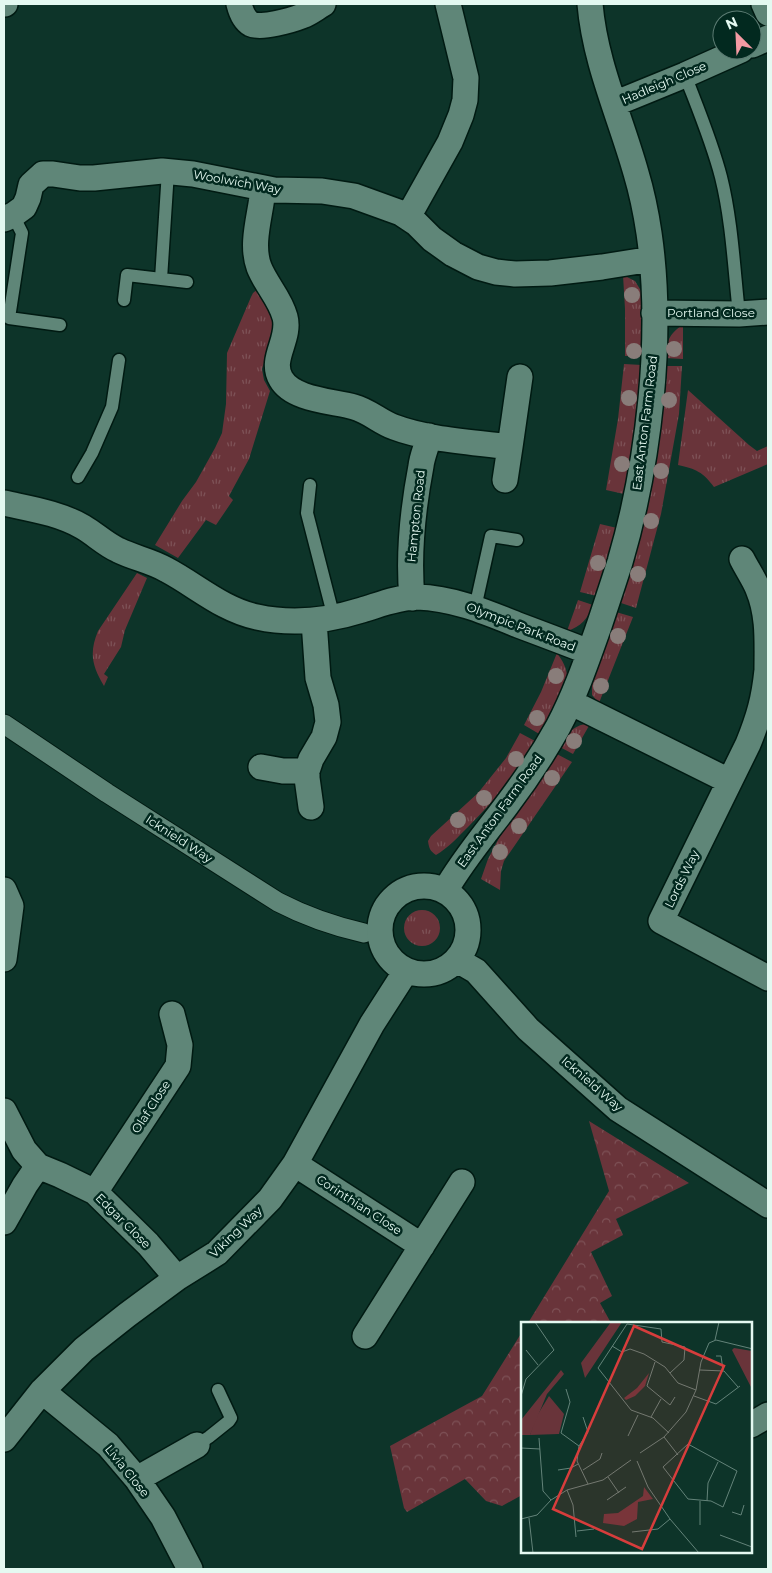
<svg xmlns="http://www.w3.org/2000/svg" width="772" height="1573" font-family="Montserrat,sans-serif">
<defs>
<pattern id="grass-tufts" width="24" height="20" patternUnits="userSpaceOnUse" patternTransform="scale(1.25)"><rect width="24" height="20" fill="#69343a"/><path d="M3 7l-1-3M5 7V3M7 7l1-3M15 17l-1-3M17 17v-4M19 17l1-3" fill="none" stroke="#7e5257"/></pattern>
<pattern id="park-crowns" width="20" height="18" patternUnits="userSpaceOnUse" patternTransform="scale(1.25)"><rect width="20" height="18" fill="#69343a"/><path d="M2 6a3 3 0 1 1 6 0M12 15a3 3 0 1 1 6 0" fill="none" stroke="#7e5257"/></pattern>
</defs>
<rect width="100%" height="100%" fill="#0d3429"/>
<path fill="url(#grass-tufts)" d="M 623,275 L 635,281 L 643,294 L 643,356 L 625,356 L 625,309 Z
M 259,288 L 264,295 L 276,326 L 262,369 L 264,380 L 270,391 L 249,459 L 229,496 L 233,500 L 216,525 L 206,520 L 178,558 L 155,545 L 182,501 L 196,482 L 215,448 L 222,433 L 226,404 L 227,353 L 251,297 L 253,293 Z
M 683,325 L 683,359 L 665,358 C 666,343 669,333 683,325 Z
M 624,364 L 642,365 L 637,422 L 624,494 L 606,490 L 618,419 Z
M 664,366 L 682,366 L 679,414 L 661,514 L 636,608 L 618,602 Z
M 688,390 L 749,445 L 757,451 L 768,446 L 768,464 L 714,487 C 703,472 696,469 678,465 Z
M 600,524 L 617,528 L 597,596 L 580,592 Z
M 137,573 L 147,578 L 125,630 L 121,647 L 104,674 L 108,677 L 104,686 C 92,666 89,653 98,631 Z
M 578,600 L 593,605 C 588,618 581,627 567,631 Z
M 616,612 L 633,617 L 599,703 L 592,695 L 592,682 Z
M 557,653 C 564,663 569,671 566,683 L 541,735 L 524,725 L 541,692 Z
M 585,724 L 590,724 L 573,754 L 558,746 C 566,735 571,727 585,724 Z
M 520,733 L 535,741 C 518,774 494,801 468,827 C 458,837 448,848 436,855 C 430,851 429,848 428,841 L 431,836 L 478,793 L 506,758 Z
M 553,752 L 572,762 L 504,861 L 501,871 L 500,890 L 481,879 L 488,859 L 499,838 Z
M404 928a18 18 0 1 1 36 0a18 18 0 1 1-36 0Z"/>
<path fill="url(#park-crowns)" d="M 589,1121 L 689,1183 L 616,1219 L 623,1235 L 591,1252 L 612,1296 L 600,1303 L 611,1323 L 528,1323 L 609,1191 Z
M 522,1332 L 522,1495 L 502,1506 L 486,1501 L 465,1479 L 407,1512 L 404,1508 L 390,1446 L 482,1396 Z"/>
<g fill="none" stroke-linecap="round" stroke-linejoin="round">
<g stroke="#001a12" stroke-width="15">
<path id="service" d="M 685,75 C 698,109 712,142 721,177 C 732,221 734,269 739,314
M 13,215 L 22,233 L 9,318 L 60,325
M 161,279 L 168,171
M 124,300 L 127,275 L 187,282
M 78,477 L 92,453 L 112,407 L 119,360
M 310,485 L 307,513 L 334,618
M 475,608 L 491,536 L 517,540
M 197,1445 L 209,1437 L 229,1421 L 231,1418 L 218,1390"/>
</g>
<g stroke="#001a12" stroke-width="21">
<path id="pedestrian" d="M 4,724 L 107,793 L 278,902 C 305,916 333,926 364,933"/>
</g>
<g stroke="#001a12" stroke-width="28">
<path id="minor" d="M 4,4 L 5,4
M 239,4 C 241,12 244,20 251,24 C 261,29 292,20 302,16 C 310,13 316,8 323,4
M 764,4 L 768,13
M 752,45 L 768,38
M 614,104 L 685,75 L 741,50
M 263,189 C 261,214 250,243 259,267 C 266,285 280,298 285,317 C 291,339 269,359 281,379 C 293,400 333,401 354,407 C 369,411 380,422 394,427 C 428,440 474,442 510,447 L 520,377
M 408,217 L 450,142 L 461,115 L 465,100 L 466,78 L 448,4
M 4,219 L 13,215 L 24,207 L 28,198 L 31,185 L 43,174 L 53,174 L 80,178 L 94,178 L 162,171 L 193,174 L 274,190 L 322,191 L 354,196 L 401,213 L 416,223 L 432,239 L 453,254 L 478,267 L 496,272 L 515,274 L 550,273 L 602,267 L 652,259
M 654,313 L 739,314 L 768,312
M 505,480 L 510,447
M 4,503 C 31,509 59,513 83,527 C 95,534 105,544 118,550 C 134,558 152,561 167,570 C 197,586 223,610 257,617 C 293,625 327,621 362,610 C 379,605 398,597 417,597 C 453,598 486,612 518,625 C 542,634 566,643 589,652
M 742,559 C 747,569 754,579 758,589 C 769,615 767,643 767,670
M 412,598 C 408,555 413,508 421,466 C 422,456 427,446 429,436
M 768,670 L 767,670 C 764,699 759,717 748,744 L 661,921 L 768,978
M 570,702 L 729,781
M 261,767 L 283,771 L 307,771
M 311,807 L 307,778 L 307,771 L 311,759 L 324,737 L 328,722 L 326,705 L 318,678 L 314,621
M380 930a44 44 0 1 1 88 0a44 44 0 1 1-88 0Z
M 4,890 L 11,906 L 4,959
M 445,891 C 462,861 485,834 506,806 C 525,781 543,754 558,727 C 575,695 587,660 599,626 C 606,605 613,584 620,562 C 649,463 664,336 649,233 C 646,213 642,193 636,173 C 620,116 595,63 590,4
M 457,960 L 476,971 L 528,1029 L 618,1109 L 768,1205
M 4,1111 L 24,1150 L 38,1166 L 60,1175 L 95,1192 L 148,1244 L 177,1278
M 295,1164 L 422,1246
M 95,1192 L 178,1066 L 180,1045 L 172,1014
M 4,1222 L 25,1185 L 38,1166
M 365,1336 L 462,1182
M 42,1391 L 108,1445 L 137,1479 L 163,1517 L 190,1569
M 751,1425 L 768,1415
M 4,1439 L 42,1391 L 84,1349 L 127,1315 L 177,1278 L 217,1253 L 270,1199 L 295,1164 L 372,1024 L 406,971
M 137,1479 L 197,1445"/>
</g>
<use href="#service" stroke="#5f8678" stroke-width="12"/>
<use href="#pedestrian" stroke="#5f8678" stroke-width="19"/>
<use href="#minor" stroke="#5f8678" stroke-width="25"/>
</g>
<g fill="#897d7a">
<circle cx="632" cy="295" r="8"/>
<circle cx="674" cy="349" r="8"/>
<circle cx="634" cy="351" r="8"/>
<circle cx="629" cy="398" r="8"/>
<circle cx="669" cy="400" r="8"/>
<circle cx="622" cy="464" r="8"/>
<circle cx="661" cy="471" r="8"/>
<circle cx="651" cy="521" r="8"/>
<circle cx="598" cy="563" r="8"/>
<circle cx="638" cy="574" r="8"/>
<circle cx="618" cy="636" r="8"/>
<circle cx="556" cy="676" r="8"/>
<circle cx="601" cy="686" r="8"/>
<circle cx="537" cy="718" r="8"/>
<circle cx="574" cy="741" r="8"/>
<circle cx="516" cy="759" r="8"/>
<circle cx="552" cy="778" r="8"/>
<circle cx="484" cy="798" r="8"/>
<circle cx="458" cy="820" r="8"/>
<circle cx="519" cy="826" r="8"/>
<circle cx="500" cy="852" r="8"/>
</g>
<g text-anchor="middle" stroke-width="5" stroke-linejoin="round" paint-order="stroke">
<g font-size="12" fill="#e4f9f1" stroke="#02291f">
<text transform="translate(664 83) rotate(-23)" y="4">Hadleigh Close</text>
<text transform="translate(237 182) rotate(10)" y="4">Woolwich Way</text>
<text x="711" y="317">Portland Close</text>
<text transform="translate(645 423) rotate(-83)" y="4">East Anton Farm Road</text>
<text transform="translate(416 516) rotate(-84)" y="4">Hampton Road</text>
<text transform="translate(521 627) rotate(21)" y="4">Olympic Park Road</text>
<text transform="translate(500 811) rotate(-54)" y="4">East Anton Farm Road</text>
<text transform="translate(179 839) rotate(33)" y="4">Icknield Way</text>
<text transform="translate(682 879) rotate(-64)" y="4">Lords Way</text>
<text transform="translate(592 1084) rotate(41)" y="4">Icknield Way</text>
<text transform="translate(151 1107) rotate(-57)" y="4">Olaf Close</text>
<text transform="translate(359 1205) rotate(33)" y="4">Corinthian Close</text>
<text transform="translate(123 1221) rotate(45)" y="4">Edgar Close</text>
<text transform="translate(236 1232) rotate(-44)" y="4">Viking Way</text>
<text transform="translate(127 1471) rotate(51)" y="4">Livia Close</text>
</g>
</g>
<g transform="translate(521 1322)">
<rect width="231" height="231" fill="#0d3429"/>
<path d="M 128,51 L 124,64 L 114,74 L 105,78 L 103,76 L 116,66 ZM 28,74 L 43,92 L 38,112 L 9,113 L 14,97 Z" fill="#69343a"/>
<path d="M 90,0 L 101,0 L 64,56 L 60,41 ZM 40,48 L 43,52 L 26,72 L 9,113 L 0,113 L 0,98 Z" fill="#69343a"/>
<path d="M 213,26 L 231,29 L 231,67 L 211,28 ZM 123,165 L 132,177 L 117,180 L 116,197 L 103,204 L 82,201 L 83,192 L 97,191 L 122,174 Z" fill="#69343a"/>
<path fill="none" stroke="#638379" stroke-width="1" d="M 194,18 L 198,0M 91,24 L 101,30 L 109,27 L 123,32 L 144,45 L 157,61 L 175,68M 5,28 L 17,43M 195,34 L 200,34 L 202,48M 134,40 L 126,64 L 149,83 L 154,75M 179,48 L 203,49 L 217,65M 45,67 L 49,80 L 40,111 L 58,124 L 56,139 L 67,162M 0,74 L 5,57 L 33,28 L 14,0M 173,74 L 195,82 L 219,64M 130,95 L 140,77M 148,111 L 132,96 L 110,88 L 77,46 L 106,2 L 140,7 L 141,20 L 164,25 L 163,38 L 149,51M 107,114 L 117,93M 143,115 L 157,133M 18,116 L 22,169 L 30,178M 167,122 L 216,149 L 202,185 L 190,179 L 167,177 L 142,145 ZM 58,124 L 67,110 L 62,95M 0,126 L 19,127M 119,131 L 143,115 L 165,90 L 175,68 L 180,40 L 188,21 L 195,18 L 232,27M 116,139 L 127,165 L 149,197 L 178,231M 37,148 L 50,146 L 57,142M 62,148 L 79,137 L 81,131M 87,155 L 98,171M 46,168 L 52,183 L 55,215M 86,178 L 105,165M 186,179 L 187,161 L 197,140M 211,190 L 220,193 L 223,183M 8,196 L 12,231M 0,197 L 16,193 L 30,178 L 46,168 L 82,158 L 110,138M 179,203 L 179,179M 56,209 L 73,207M 111,210 L 137,207 L 149,197M 199,213 L 231,225"/>
<path fill="#d73d3c" fill-opacity="0.15" stroke="#d73d3c" stroke-width="2.5" d="M 113,4 L 203,44 L 121,227 L 32,187 Z"/>
<rect width="231" height="231" fill="none" stroke="#e4f9f1" stroke-width="2.5"/>
</g>
<rect width="772" height="1573" fill="none" stroke="#e4f9f1" stroke-width="10"/>
<g transform="translate(737 35) rotate(336)"><circle r="24" fill="#02291f" stroke="#5c7c73"/>
<path d="M0-4L9 19L0 12L-9 19Z" fill="#f49aa3"/>
<text y="-8" font-size="14" font-weight="bold" text-anchor="middle" fill="#e4f9f1">N</text>
</g>
</svg>
